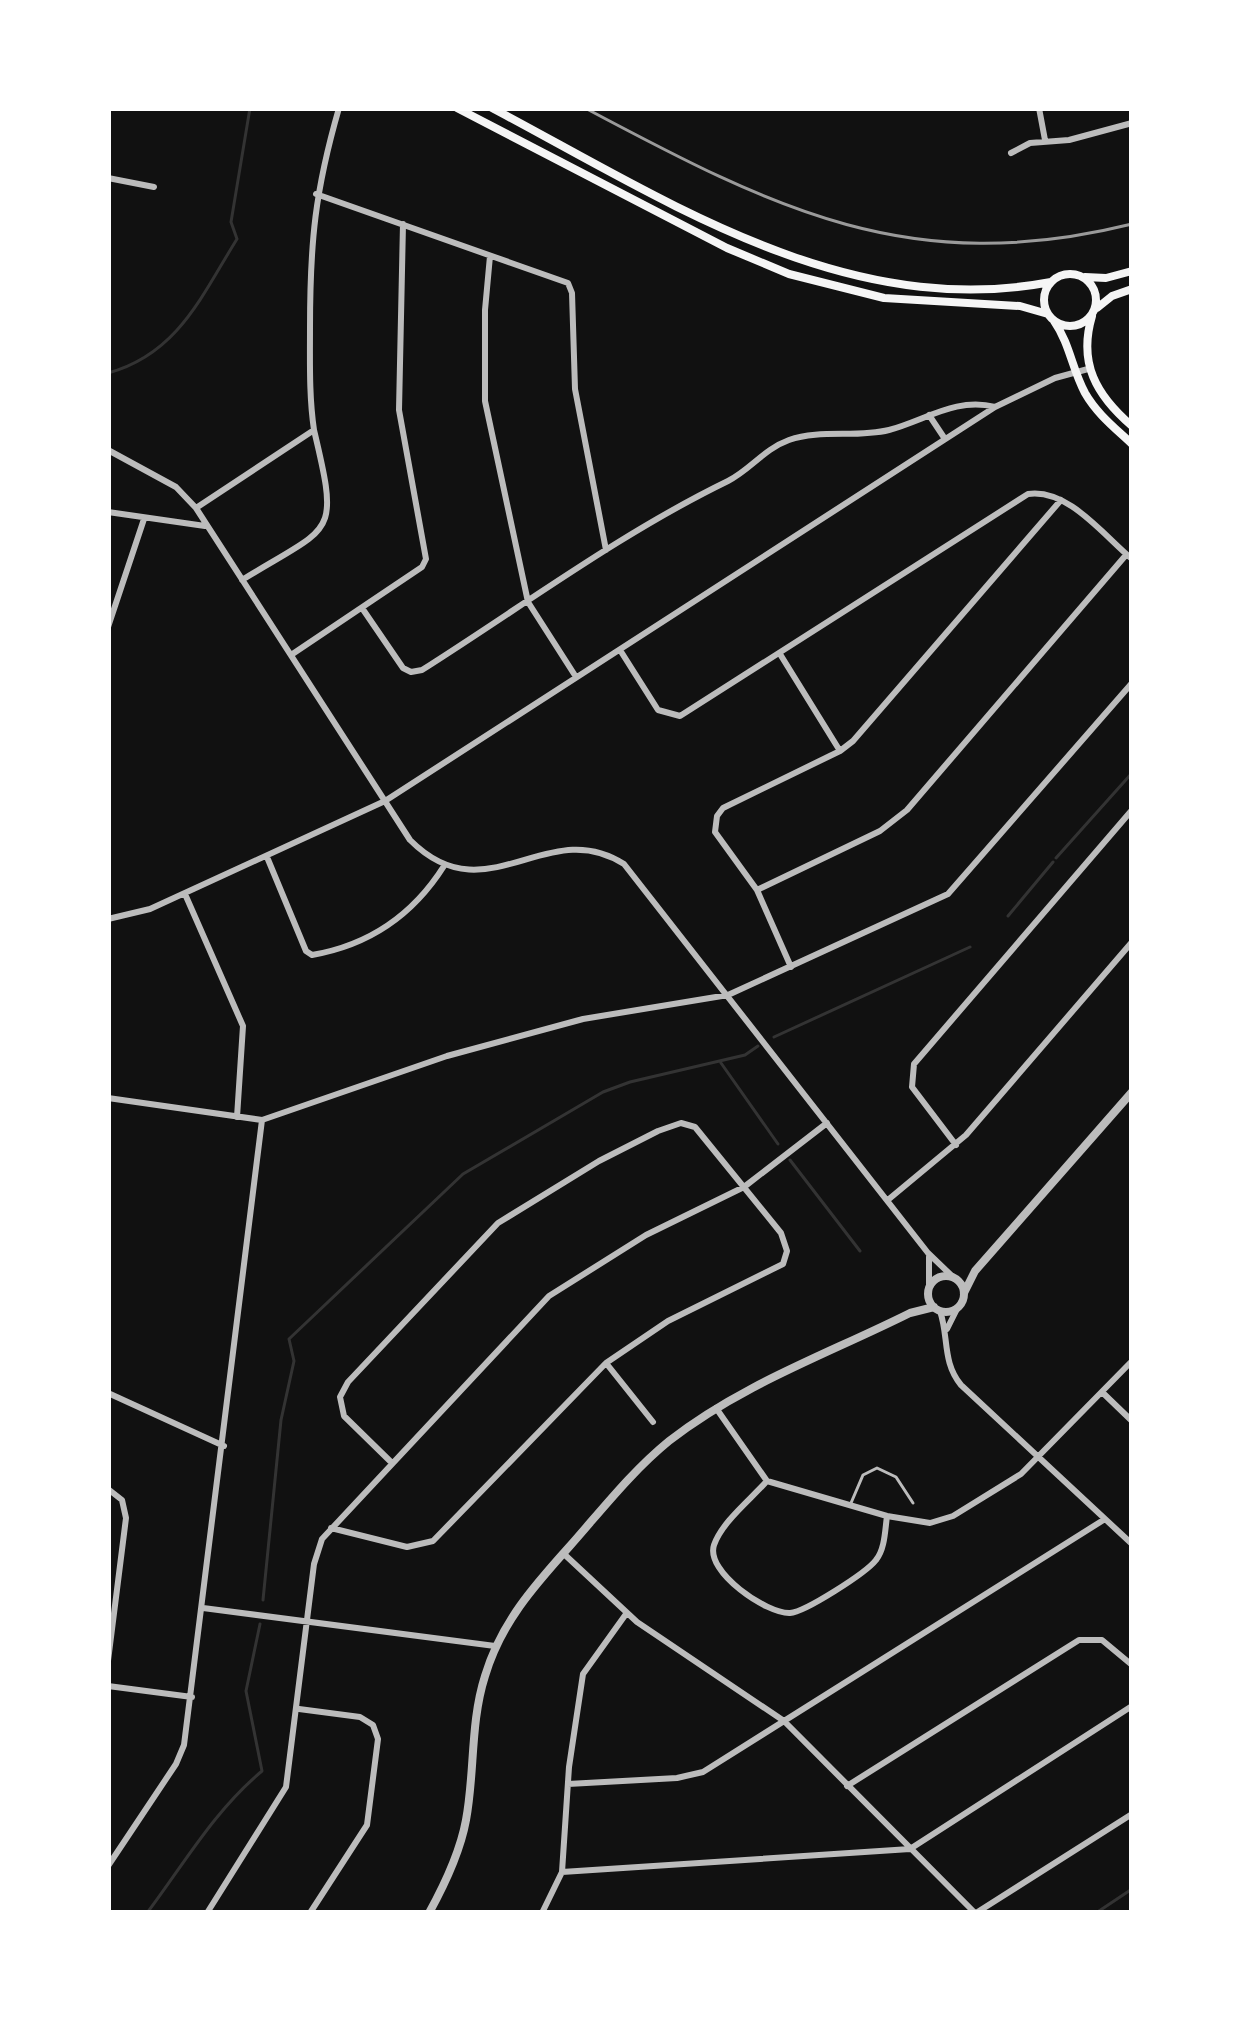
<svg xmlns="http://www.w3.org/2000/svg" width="1240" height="2021" font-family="Commissioner,sans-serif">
<rect width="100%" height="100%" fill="#111"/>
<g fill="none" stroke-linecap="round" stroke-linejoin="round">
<path stroke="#333" stroke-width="3" d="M 108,373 C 178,354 202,295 237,239 L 231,222 L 250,108
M 1056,858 L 1132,773
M 1008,916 L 1053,862
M 774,1037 L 970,947
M 721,1063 L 778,1144
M 790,1160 L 860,1251
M 263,1600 L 281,1420 L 294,1361 L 289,1339 L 463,1174 L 603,1092 L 630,1082 L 745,1055 L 758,1046
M 147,1913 C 184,1864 214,1811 262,1771 L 246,1691 L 260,1624
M 1096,1913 L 1132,1889"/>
<path stroke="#bcbcbc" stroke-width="3" d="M 851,1503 L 863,1475 L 877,1468 L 896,1477 L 913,1503"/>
<path stroke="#bcbcbc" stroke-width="6" d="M 1039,108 L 1045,140
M 1011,153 L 1030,143 L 1069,140 L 1132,123
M 108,178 L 154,187
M 316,194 L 568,283 L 572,293 L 575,389 L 606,550
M 490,256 L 485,310 L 485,401 L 528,602 L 576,677
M 929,415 L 945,439
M 108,450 L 176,487 L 196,508 L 410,840 C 487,917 546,814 624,864 L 928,1253 L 952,1276
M 196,508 L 314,430 C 309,396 310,362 310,328 C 310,242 315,191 339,108
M 108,512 L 205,526
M 242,580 C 333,524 340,539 314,430
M 362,608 L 403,668 L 411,672 L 422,670 C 523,606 621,533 728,481 C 750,470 764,449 789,440 C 820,429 857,438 889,430 C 926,420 956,397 995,407
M 108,627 L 144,519
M 620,650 L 658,710 L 680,716 L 1028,494 C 1068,488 1104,536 1132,559
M 780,654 L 840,751
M 291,655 L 422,567 L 426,559 L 399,410 L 403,224
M 267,857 L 306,951 L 312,955 C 370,945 413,915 444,866
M 757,890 L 880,831 L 907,810 L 1126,555
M 185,894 L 243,1026 L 237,1117
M 108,919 L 150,909 L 385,801 L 995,407 L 1055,378 L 1088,369
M 791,967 L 757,890 L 715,832 L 717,816 L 723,808 L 840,751 L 853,741 L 1061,500
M 108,1098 L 262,1120 L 447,1056 L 583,1019 L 728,995 L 948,894 L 1132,683
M 956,1145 L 912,1087 L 914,1064 L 1132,810
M 889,1199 L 966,1135 L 1132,942
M 929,1257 L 929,1286
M 940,1311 C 949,1337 942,1362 961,1385 L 1132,1544
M 947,1329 L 958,1307
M 606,1363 L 653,1422
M 108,1393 L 224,1446
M 1103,1393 L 1132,1421
M 716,1408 L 767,1481 L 887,1516 L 930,1523 L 953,1516 L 1021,1474 L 1132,1361
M 767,1481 C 750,1500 722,1522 714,1545 C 705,1572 767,1614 790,1613 C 805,1612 866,1573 876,1560 C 885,1549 885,1530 887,1516
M 108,1489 L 122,1500 L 126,1518 L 108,1661
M 331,1528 L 407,1547 L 433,1541 L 606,1363 L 668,1321 L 783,1264 L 787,1251 L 781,1233 L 695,1127 L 681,1123 L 658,1131 L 599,1161 L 498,1223 L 348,1382 L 340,1397 L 344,1416 L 391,1462
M 564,1554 L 637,1622 L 784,1721 L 975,1913
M 203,1608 L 495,1646
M 108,1686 L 192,1697
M 299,1709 L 360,1717 L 373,1725 L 378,1739 L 367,1825 L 310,1913
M 568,1784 L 677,1778 L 703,1772 L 1105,1519
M 847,1786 L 1079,1640 L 1102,1640 L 1132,1665
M 108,1866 L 176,1764 L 184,1745 L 262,1120
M 562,1872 L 910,1849 L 1132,1706
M 207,1913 L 286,1787 L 314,1564 L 322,1539 L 549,1296 L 646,1235 L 744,1187 L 827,1123
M 542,1913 L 562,1872 L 569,1767 L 583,1674 L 626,1614
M 976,1913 L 1132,1814"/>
<path stroke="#bcbcbc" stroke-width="8" d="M928 1294a18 18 0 1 1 36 0a18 18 0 1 1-36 0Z
M 964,1293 L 975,1271 L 1132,1092
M 429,1913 C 445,1884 460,1853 466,1820 C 475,1772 470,1723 485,1676 C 501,1623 533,1587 569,1547 C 601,1511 631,1472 669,1441 C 742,1384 828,1354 910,1313 L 934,1307"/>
<path stroke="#f5f5f5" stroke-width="8" d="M 457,108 L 727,248 L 789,274 L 884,298 L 1020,306 L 1048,314
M 492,108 C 666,200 845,321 1051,282
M1044 300a26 26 0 1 1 52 0a26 26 0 1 1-52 0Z
M 1085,277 L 1106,278 L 1132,271
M 1097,308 L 1112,296 L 1132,289
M 1092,316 C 1078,363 1096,395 1132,426
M 1054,321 C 1070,344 1072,369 1085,393 C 1097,414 1115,428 1132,444"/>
<path stroke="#9a9a9a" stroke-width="3" d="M 585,108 C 775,209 910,279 1132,224"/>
</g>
<rect width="1240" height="2021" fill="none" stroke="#ffffff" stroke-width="222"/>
</svg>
